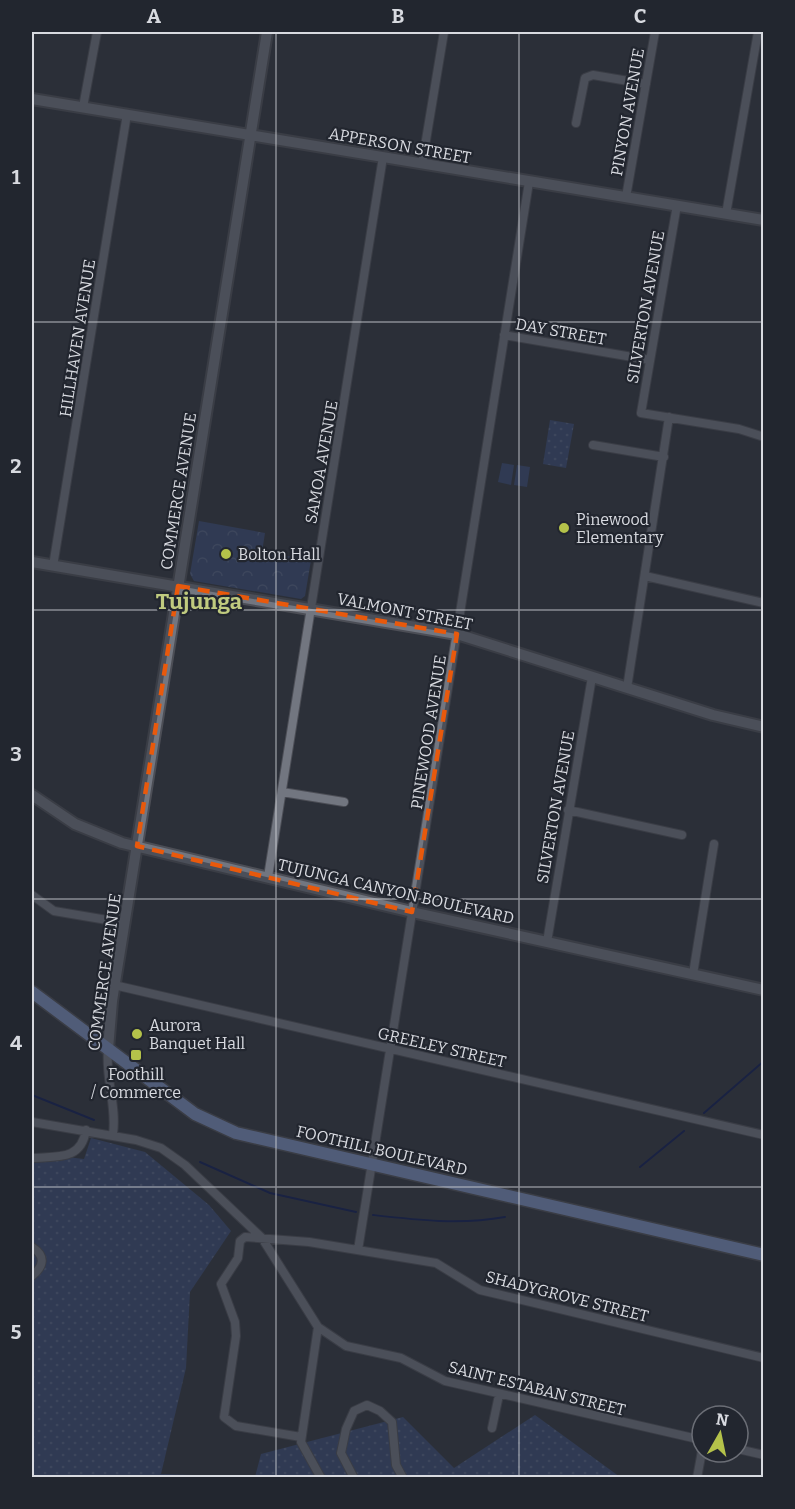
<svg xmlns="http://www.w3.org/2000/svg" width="795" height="1509" font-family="Bitter,serif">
<defs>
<pattern id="grass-dots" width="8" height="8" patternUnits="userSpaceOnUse" patternTransform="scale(1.5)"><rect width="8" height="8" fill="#354874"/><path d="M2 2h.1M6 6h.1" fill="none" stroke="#526288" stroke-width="1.8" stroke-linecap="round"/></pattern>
<pattern id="park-crowns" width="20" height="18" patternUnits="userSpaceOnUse" patternTransform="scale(1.5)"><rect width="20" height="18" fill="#354874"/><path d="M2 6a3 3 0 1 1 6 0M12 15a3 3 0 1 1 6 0" fill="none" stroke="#526288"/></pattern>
</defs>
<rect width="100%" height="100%" fill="#2c3039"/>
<path fill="url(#grass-dots)" d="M 550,420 L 574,424 L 566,468 L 543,464 Z
M 91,1138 L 145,1152 L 209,1205 L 231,1231 L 190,1292 L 186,1368 L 161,1474 L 255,1477 L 261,1454 L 403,1417 L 454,1468 L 535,1415 L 620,1477 L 32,1478 L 32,1153 L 84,1159 Z"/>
<path fill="url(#park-crowns)" d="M 199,521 L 265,533 L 262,552 L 311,560 L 305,596 L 301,599 L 194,581 L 190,574 Z"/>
<path fill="#354874" d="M 502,463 L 514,465 L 511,485 L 498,482 Z
M 517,465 L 530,467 L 527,487 L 514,485 Z"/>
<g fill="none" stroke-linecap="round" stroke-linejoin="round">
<path stroke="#04124f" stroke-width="2" d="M 32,1095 L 94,1120
M 704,1113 L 764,1061
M 200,1162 L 270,1193 L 356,1212
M 640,1167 L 684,1131
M 373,1215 C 417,1220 460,1225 505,1217"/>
<g stroke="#4c4e56" stroke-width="10">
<path id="street" d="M 83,107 L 97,32
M 576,123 L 585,78 L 593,75 L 646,84
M 422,164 L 444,32
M 626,197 L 655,32
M 677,205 L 641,413 L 739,429 L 764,437
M 726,214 L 758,32
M 504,335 L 650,360
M 593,445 L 664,457
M 53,566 L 127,114
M 645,576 L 764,603
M 627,688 L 669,417
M 282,792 L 344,802
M 568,810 L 682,835
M 268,877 L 383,157
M 32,895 L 54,911 L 125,923
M 547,942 L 592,677
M 693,974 L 714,844
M 114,985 L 764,1135
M 108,1049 C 105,1078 117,1106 113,1134
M 32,1122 L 136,1140 L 161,1148 L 185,1165 L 262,1238 L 318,1327 L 346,1346 L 401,1358 L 445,1381 L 702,1440
M 32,1158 C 57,1156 81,1161 86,1130
M 32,1247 C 46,1256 44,1266 32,1276
M 358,1250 L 529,182
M 318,1327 L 301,1442 L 321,1478
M 492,1428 L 499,1395
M 301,1437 L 236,1426 L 224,1417 L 236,1336 L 235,1322 L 221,1284 L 238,1258 L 240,1241 L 245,1237 L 309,1242 L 436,1263 L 480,1290 L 764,1358
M 738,1449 L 764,1455
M 354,1478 L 341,1453 L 346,1429 L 354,1411 L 367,1405 L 380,1411 L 392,1422 L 396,1465 L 403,1478
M 697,1478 L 702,1451"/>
</g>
<g stroke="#4c4e56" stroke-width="14">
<path id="secondary" d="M 32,99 L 764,220
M 32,562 L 457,634 L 713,715 L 764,727
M 32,795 L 75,824 L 122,843 L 412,912 L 764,990
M 108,1049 L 112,1001 L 267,32"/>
</g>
<g stroke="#4c4e56" stroke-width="15">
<path id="primary" d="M 32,992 L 195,1114 L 236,1133 L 764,1255"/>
</g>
<use href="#street" stroke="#727680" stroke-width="8"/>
<use href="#secondary" stroke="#727680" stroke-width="10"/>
<use href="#primary" stroke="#7c92c6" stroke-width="12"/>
</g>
<path d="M0 0H795V1509H0ZM 178,586 L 457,634 L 412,912 L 137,846 Z" fill="#2c3039" fill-opacity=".55" fill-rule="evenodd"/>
<path fill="none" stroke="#e8590c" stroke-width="4.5" stroke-dasharray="12 8" stroke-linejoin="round" d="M 178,586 L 457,634 L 412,912 L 137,846 Z"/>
<path fill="none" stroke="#d8dae0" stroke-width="1.5" stroke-opacity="0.55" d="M 276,32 L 276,1478M 519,32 L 519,1478M 32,322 L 764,322M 32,610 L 764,610M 32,899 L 764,899M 32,1187 L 764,1187"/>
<g fill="#b4c24a" stroke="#22262f" stroke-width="2">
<circle cx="564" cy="528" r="6"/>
<circle cx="226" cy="554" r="6"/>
<circle cx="137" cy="1034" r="6"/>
<rect x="130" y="1049" width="12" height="12" rx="3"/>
</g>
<g text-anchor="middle" stroke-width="4.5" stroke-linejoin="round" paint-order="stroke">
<g font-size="16" fill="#d8dae0" stroke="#22262f">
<text transform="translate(627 112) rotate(-80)" y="6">PINYON AVENUE</text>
<text transform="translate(400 145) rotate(10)" y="6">APPERSON STREET</text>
<text transform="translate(645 307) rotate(-80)" y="6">SILVERTON AVENUE</text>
<text transform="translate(561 331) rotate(10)" y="6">DAY STREET</text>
<text transform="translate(77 338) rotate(-81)" y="6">HILLHAVEN AVENUE</text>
<text transform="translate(321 462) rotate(-80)" y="6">SAMOA AVENUE</text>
<text transform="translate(178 491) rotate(-81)" y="6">COMMERCE AVENUE</text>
<text transform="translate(405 611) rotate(11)" y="6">VALMONT STREET</text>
<text transform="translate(428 732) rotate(-81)" y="6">PINEWOOD AVENUE</text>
<text transform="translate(555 807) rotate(-80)" y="6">SILVERTON AVENUE</text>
<text transform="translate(396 891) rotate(13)" y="6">TUJUNGA CANYON BOULEVARD</text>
<text transform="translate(104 972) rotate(-82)" y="6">COMMERCE AVENUE</text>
<text transform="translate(442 1047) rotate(13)" y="6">GREELEY STREET</text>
<text transform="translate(382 1150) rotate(13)" y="6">FOOTHILL BOULEVARD</text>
<text transform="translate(567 1296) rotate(14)" y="6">SHADYGROVE STREET</text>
<text transform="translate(537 1388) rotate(14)" y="6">SAINT ESTABAN STREET</text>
</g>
<g font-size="16" fill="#d8dae0" stroke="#22262f" text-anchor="start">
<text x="576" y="525">Pinewood<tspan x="576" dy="18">Elementary</tspan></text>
<text x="238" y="560">Bolton Hall</text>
<text x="149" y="1031">Aurora<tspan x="149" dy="18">Banquet Hall</tspan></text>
<text x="136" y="1080" text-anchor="middle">Foothill<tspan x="136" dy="18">/ Commerce</tspan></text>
</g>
<g font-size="22" font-weight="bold" fill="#c0cb7f" stroke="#22262f">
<text x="199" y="609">Tujunga</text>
</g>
</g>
<rect width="795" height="1509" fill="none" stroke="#22262f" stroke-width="66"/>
<g transform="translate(720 1434) rotate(9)"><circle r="28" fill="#22262f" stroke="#6b6e76" stroke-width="1.5"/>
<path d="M0-4.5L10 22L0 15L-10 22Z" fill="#b4c24a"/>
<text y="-9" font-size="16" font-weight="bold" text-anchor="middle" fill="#d8dae0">N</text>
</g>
<rect x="33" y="33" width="729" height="1443" fill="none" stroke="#d8dae0" stroke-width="2"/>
<g font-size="20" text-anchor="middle" font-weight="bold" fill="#d8dae0">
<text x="154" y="23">A</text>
<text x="398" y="23">B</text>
<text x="640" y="23">C</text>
<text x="16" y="184">1</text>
<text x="16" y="473">2</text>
<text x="16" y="761">3</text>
<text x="16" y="1050">4</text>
<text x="16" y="1339">5</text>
</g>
</svg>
